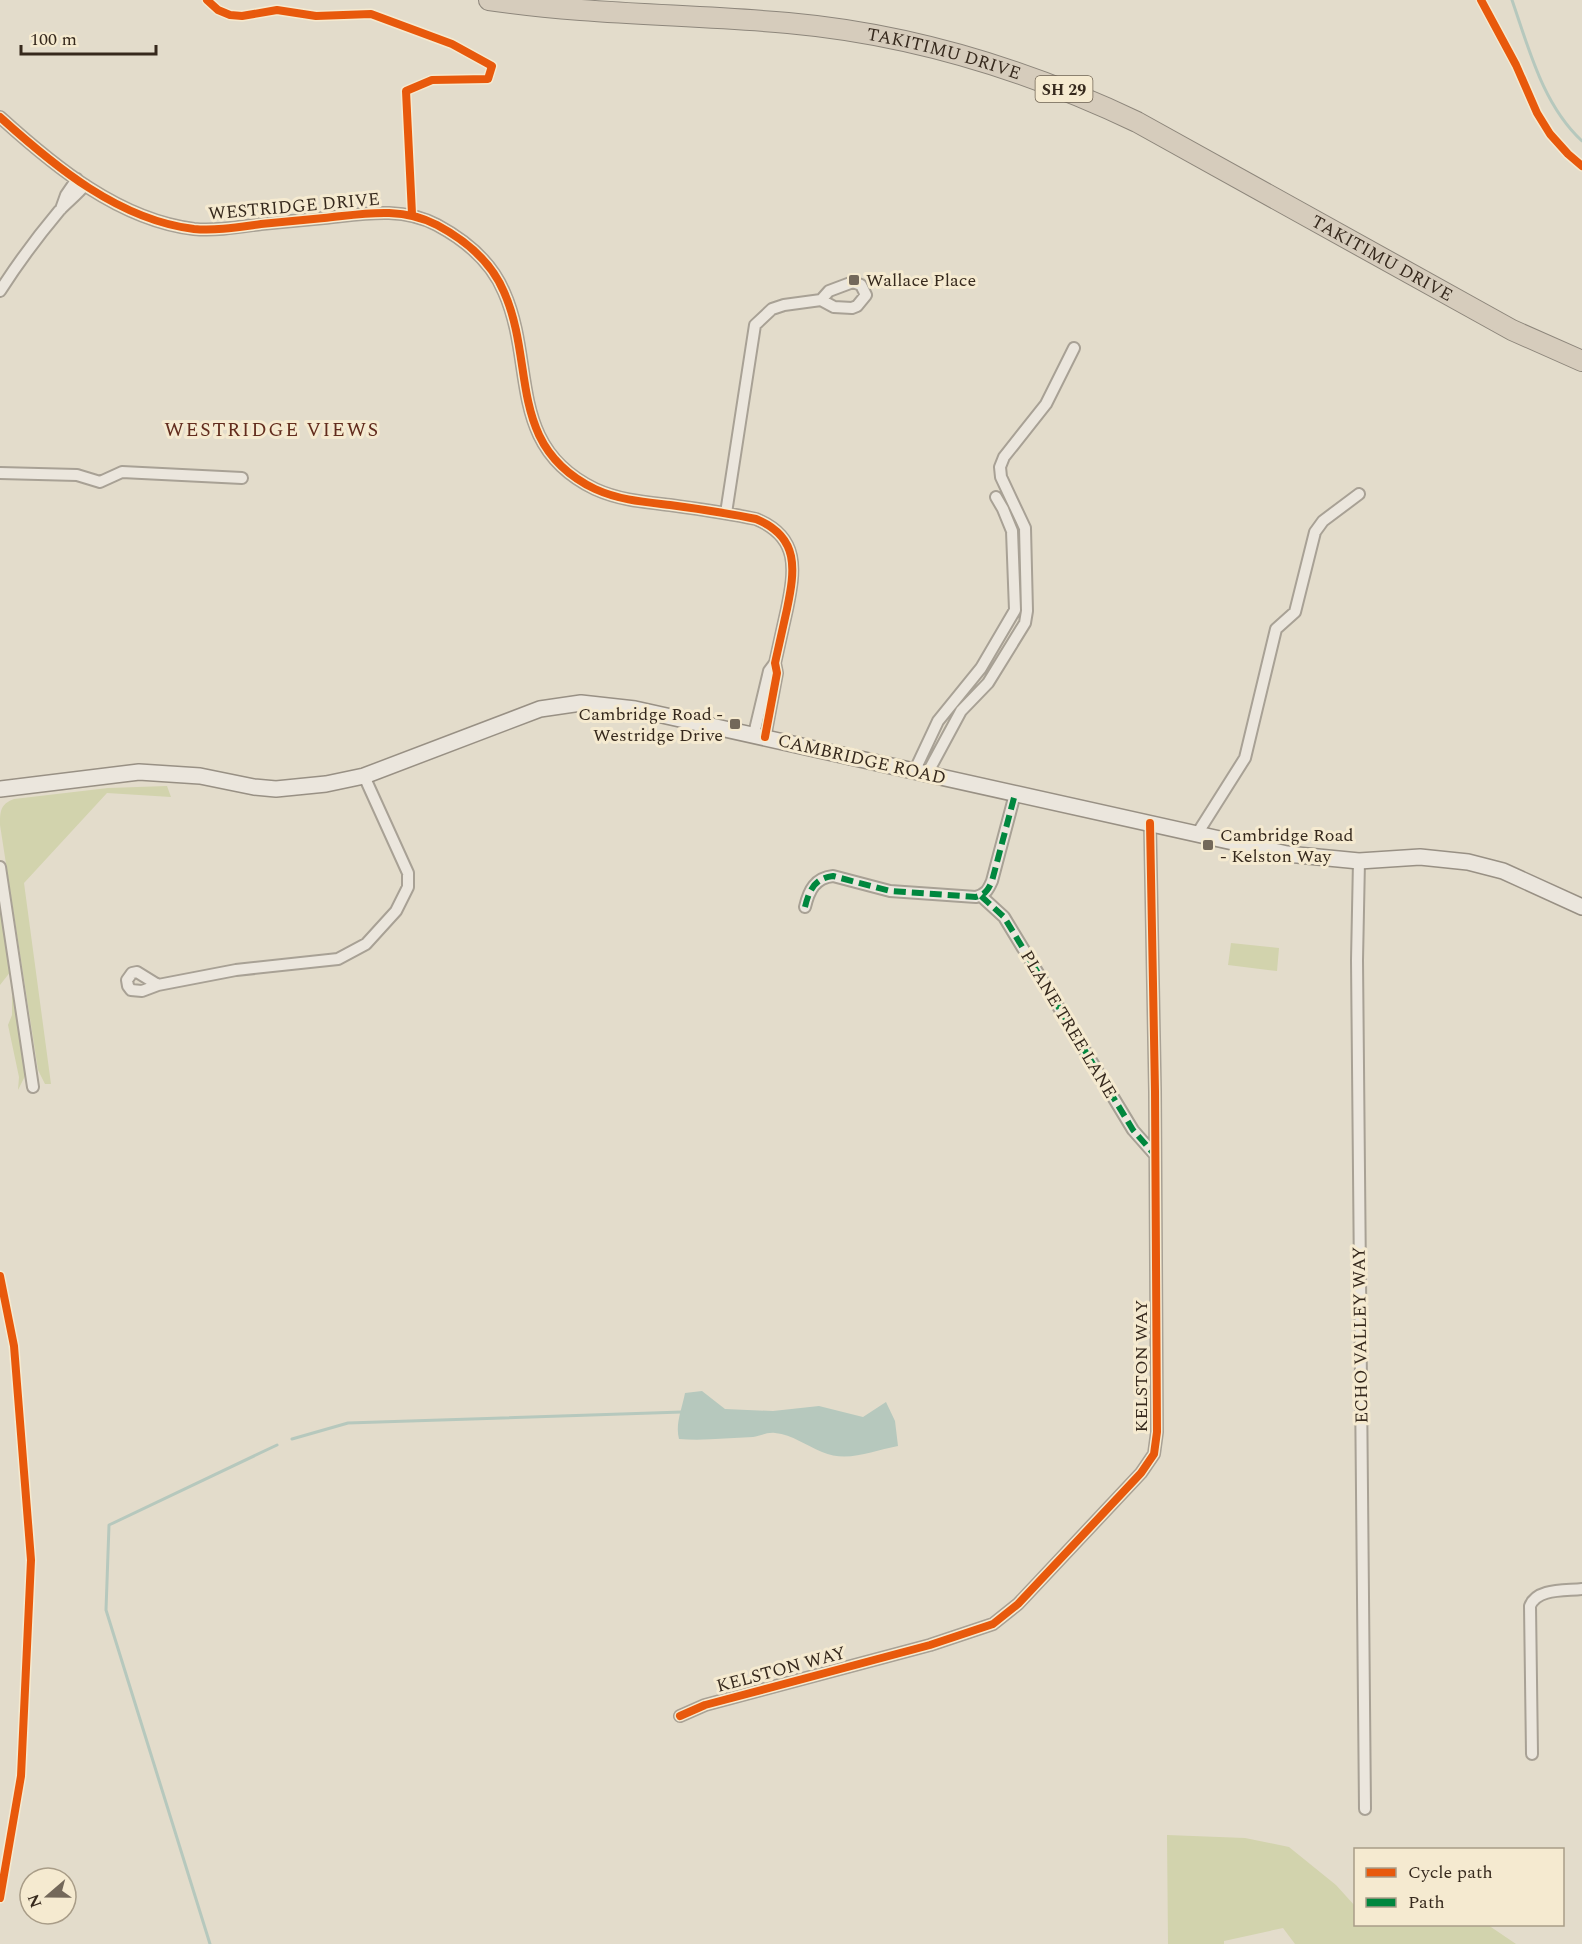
<svg xmlns="http://www.w3.org/2000/svg" width="1582" height="1944" font-family="Spectral,serif">
<rect width="100%" height="100%" fill="#e3dccb"/>
<path fill="#d2d3ad" d="M 167,786 L 171,797 L 107,793 L 24,883 L 51,1084 L 45,1084 L 38,1070 L 0,825 C 0,812 0,804 14,799 L 108,788 Z
M 0,903 L 11,971 L 0,985 Z
M 1231,943 L 1279,948 L 1277,971 L 1228,965 Z
M 15,992 L 26,1066 L 25,1076 L 18,1090 L 19,1077 L 8,1025 L 12,1015 L 12,997 Z
M 1167,1835 L 1245,1838 L 1289,1847 L 1336,1885 L 1355,1906 L 1356,1924 L 1488,1925 L 1516,1944 L 1295,1944 L 1283,1928 L 1224,1941 L 1224,1944 L 1168,1944 Z"/>
<path fill="#b6c8bd" d="M 702,1391 L 725,1409 L 773,1411 L 819,1406 L 863,1417 L 886,1402 L 895,1421 L 898,1446 C 872,1451 847,1463 822,1452 C 805,1445 793,1435 775,1433 C 767,1432 760,1436 753,1437 C 728,1438 703,1441 679,1439 C 675,1424 682,1409 685,1393 Z"/>
<g fill="none" stroke-linecap="round" stroke-linejoin="round">
<path stroke="#b6c8bd" stroke-width="3" d="M 1512,0 C 1529,49 1543,105 1582,141
M 292,1439 L 348,1423 L 682,1412
M 210,1944 L 106,1610 L 109,1525 L 277,1445"/>
<g stroke="#a8a195" stroke-width="14">
<path id="street" d="M 0,117 C 54,166 119,220 194,229 C 216,231 239,227 261,224 C 282,222 303,220 324,218 C 363,214 401,206 437,225 C 465,240 491,261 504,292 C 536,364 506,446 595,489 C 619,500 644,502 670,505 C 699,509 728,513 756,519 C 800,537 795,570 787,609 C 783,627 779,645 775,663 L 777,673 L 765,737
M 61,209 L 66,195 L 77,179
M 0,291 C 18,263 38,236 59,211 C 66,203 77,195 85,185
M 0,473 L 77,475 L 100,482 L 122,472 L 242,478
M 726,513 L 755,325 L 772,309 L 784,305 L 821,300 L 834,307 L 852,308 L 857,306 L 866,295 L 861,285 L 853,282 L 829,291 L 821,300
M 754,734 L 769,671 L 775,663
M 914,772 L 938,721 L 981,668 L 1015,610 L 1012,531 L 1003,509 L 996,497
M 927,774 L 961,711 L 988,683 L 1025,623 L 1027,611 L 1025,528 L 1001,477 L 1000,467 L 1004,457 L 1046,404 L 1074,348
M 1197,834 L 1245,758 L 1276,629 L 1295,612 L 1315,532 L 1323,521 L 1359,494
M 1359,861 L 1357,960 L 1365,1809
M 0,867 L 33,1087
M 981,896 L 1004,917 L 1133,1130 L 1155,1155
M 805,907 C 809,890 815,878 833,876 L 890,891 L 976,897 C 986,894 988,890 992,881 L 1015,794
M 158,985 L 137,972 L 132,973 L 127,980 L 128,986 L 131,990 L 142,991 L 158,985 L 236,970 L 338,959 L 366,944 L 396,911 L 408,887 L 408,873 L 364,776
M 680,1716 L 705,1705 L 930,1645 L 993,1624 L 1018,1604 L 1141,1473 L 1154,1454 L 1157,1432 L 1155,1091 L 1150,823
M 1532,1754 L 1530,1606 C 1537,1588 1565,1591 1582,1589"/>
</g>
<g stroke="#989084" stroke-width="18">
<path id="secondary" d="M 0,789 L 139,772 L 200,776 L 254,787 L 276,789 L 326,784 L 364,776 L 540,709 L 581,703 L 635,709 L 1287,854 L 1359,861 L 1420,857 L 1468,862 L 1503,871 L 1582,907"/>
</g>
<g stroke="#8d867b" stroke-width="22">
<g id="highway">
<path id="s1" d="M 489,0 C 588,15 688,14 788,23 C 910,34 1026,69 1137,122 L 1512,330 L 1582,361"/>
</g>
</g>
<use href="#street" stroke="#ebe6dd" stroke-width="10"/>
<use href="#secondary" stroke="#ebe6dd" stroke-width="15"/>
<use href="#highway" stroke="#d6ccbc" stroke-width="20"/>
<path stroke="#00873e" stroke-width="6" stroke-dasharray="12 6" stroke-linecap="butt" d="M 981,896 L 1004,917 L 1133,1130 L 1155,1155
M 805,907 C 809,890 815,878 833,876 L 890,891 L 976,897 C 986,894 988,890 992,881 L 1015,794"/>
<g stroke="#f5ead0" stroke-width="11">
<path id="cycleway" d="M 207,0 L 218,10 L 230,15 L 242,16 L 277,10 L 316,16 L 371,14 L 452,44 L 492,66 L 488,79 L 432,80 L 406,91 L 412,214
M 1481,0 L 1516,65 L 1537,113 L 1550,134 L 1568,154 L 1582,166
M 0,117 C 54,166 119,220 194,229 C 216,231 239,227 261,224 C 282,222 303,220 324,218 C 363,214 401,206 437,225 C 465,240 491,261 504,292 C 536,364 506,446 595,489 C 619,500 644,502 670,505 C 699,509 728,513 756,519 C 800,537 795,570 787,609 C 783,627 779,645 775,663 L 777,673 L 765,737
M 0,1276 L 14,1346 L 31,1560 L 21,1776 L 0,1898
M 680,1716 L 705,1705 L 930,1645 L 993,1624 L 1018,1604 L 1141,1473 L 1154,1454 L 1157,1432 L 1155,1091 L 1150,823"/>
</g>
<use href="#cycleway" stroke="#e8590c" stroke-width="8"/>
</g>
<g fill="#73685a" stroke="#f5ead0" stroke-width="2">
<rect x="848" y="274" width="12" height="12" rx="3"/>
<rect x="729" y="718" width="12" height="12" rx="3"/>
<rect x="1202" y="839" width="12" height="12" rx="3"/>
</g>
<g text-anchor="middle" stroke-width="6" stroke-linejoin="round" paint-order="stroke">
<rect fill="#f5ead0" stroke="#6f6353" stroke-width="1.5" x="1035.5" y="76" width="57" height="26" rx="4.5"/>
<g font-size="16" font-weight="bold" fill="#36291d">
<text x="1064" y="95">SH 29</text>
</g>
<g font-size="18" fill="#36291d" stroke="#f5ead0">
<text dy="6" stroke="none"><textPath href="#s1" startOffset="459">TAKITIMU DRIVE</textPath></text>
<text transform="translate(294 206) rotate(-5)" y="6">WESTRIDGE DRIVE</text>
<text dy="6" stroke="none"><textPath href="#s1" startOffset="945">TAKITIMU DRIVE</textPath></text>
<text transform="translate(862 759) rotate(13)" y="6">CAMBRIDGE ROAD</text>
<text transform="translate(1069 1024) rotate(59)" y="6">PLANE TREE LANE</text>
<text transform="translate(1360 1335) rotate(-91)" y="6">ECHO VALLEY WAY</text>
<text transform="translate(1141 1366) rotate(-90)" y="6">KELSTON WAY</text>
<text transform="translate(781 1669) rotate(-15)" y="6">KELSTON WAY</text>
</g>
<g font-size="18" fill="#36291d" stroke="#f5ead0" text-anchor="start">
<text x="866" y="286">Wallace Place</text>
<text x="723" y="720" text-anchor="end">Cambridge Road -<tspan x="723" dy="21">Westridge Drive</tspan></text>
<text x="1220" y="841">Cambridge Road<tspan x="1220" dy="21">- Kelston Way</tspan></text>
</g>
<g font-size="20" letter-spacing="1.5" fill="#622c1d" stroke="#f5ead0">
<text x="272" y="436">WESTRIDGE VIEWS</text>
</g>
</g>
<rect x="1354" y="1848" width="210" height="78" fill="#f5ead0" stroke="#a99d88" stroke-width="1.5"/>
<rect x="1366" y="1868" width="30" height="9" fill="#e8590c" stroke="#a99d88" stroke-width="1.5"/>
<text x="1408" y="1878" font-size="18" fill="#36291d">Cycle path</text>
<rect x="1366" y="1898" width="30" height="9" fill="#00873e" stroke="#a99d88" stroke-width="1.5"/>
<text x="1408" y="1908" font-size="18" fill="#36291d">Path</text>
<g transform="translate(48 1896) rotate(250)"><circle r="28" fill="#f5ead0" stroke="#a99d88" stroke-width="1.5"/>
<path d="M0-4.5L10 22L0 15L-10 22Z" fill="#73685a"/>
<text y="-9" font-size="16" font-weight="bold" text-anchor="middle" fill="#36291d">N</text>
</g>
<path d="M21 45v9h135v-9" fill="none" stroke="#36291d" stroke-width="3"/>
<text x="30" y="45" font-size="18" fill="#36291d" stroke="#f5ead0" stroke-width="4.5" paint-order="stroke">100 m</text>
</svg>
